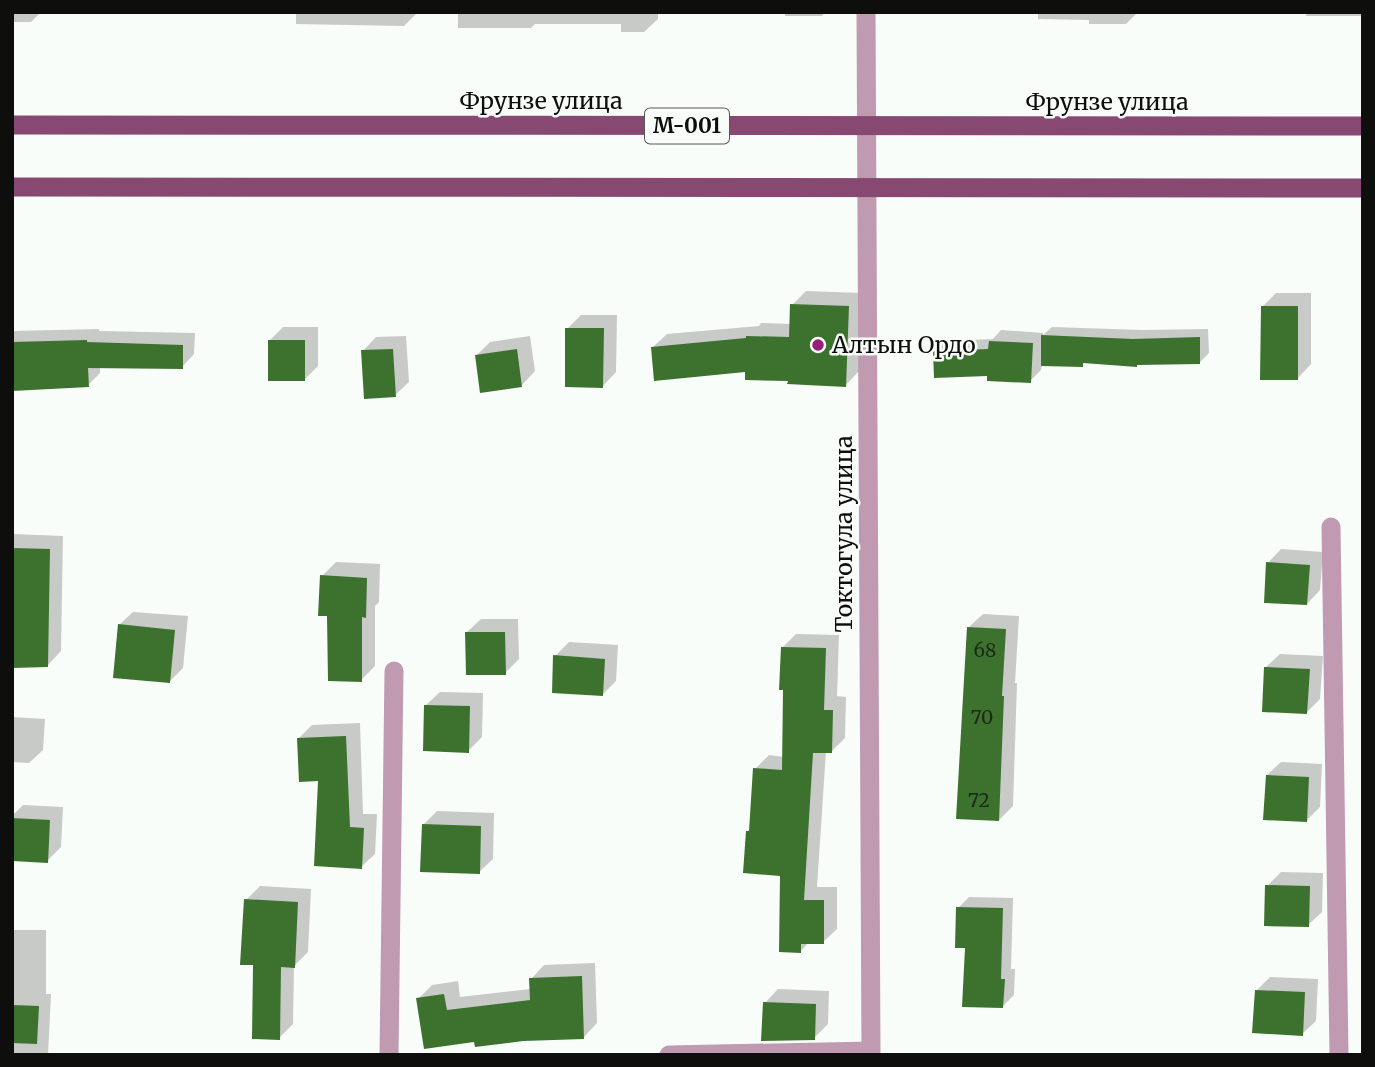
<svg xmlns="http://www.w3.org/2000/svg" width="1375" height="1067" font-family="Merriweather,serif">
<rect width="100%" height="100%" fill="#f9fdf9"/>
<path fill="#0003" d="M 12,12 L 41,12 L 31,22 L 12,22 Z
M 296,12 L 418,12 L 404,26 L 296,24 Z
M 458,12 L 658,12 L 658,19 L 644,32 L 621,32 L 621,24 L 535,24 L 531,28 L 458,28 Z
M 785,12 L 825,12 L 822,16 L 785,16 Z
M 1038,12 L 1138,12 L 1126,24 L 1089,24 L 1089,20 L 1038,19 Z
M 1307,12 L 1363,12 L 1363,16 L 1306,16 Z
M 806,291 L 862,293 L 859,371 L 846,385 L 789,379 L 653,347 L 667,334 L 759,326 L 761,323 L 791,324 L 792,305 Z
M 1276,293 L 1311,293 L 1311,364 L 1298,378 L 1262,307 Z
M 581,315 L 617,315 L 616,372 L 603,386 L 567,329 Z
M 283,327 L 318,327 L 318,366 L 304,380 L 270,340 Z
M 1052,327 L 1143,330 L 1208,329 L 1209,353 L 1200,362 L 1085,362 L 1082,365 L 1042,365 L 1041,370 L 1030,381 L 989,374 L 935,352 L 946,341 L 993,339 L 1001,330 L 1043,333 L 1043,335 Z
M 99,329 L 99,331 L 195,333 L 194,354 L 182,367 L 100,366 L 100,373 L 88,385 L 12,388 L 12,331 Z
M 406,336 L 409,382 L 395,395 L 363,351 L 376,337 Z
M 530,336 L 535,371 L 522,385 L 476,356 L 490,342 Z
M 12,534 L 63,536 L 61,651 L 48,665 L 12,603 Z
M 1281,549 L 1323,552 L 1320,590 L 1307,604 L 1268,563 Z
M 336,562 L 380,564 L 379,602 L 375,606 L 375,666 L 361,680 L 329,615 L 322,576 Z
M 133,612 L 188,616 L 183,668 L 170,681 L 119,625 Z
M 983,614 L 1019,616 L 1015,683 L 1017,683 L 1013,806 L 999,820 L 969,627 Z
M 481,619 L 518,619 L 519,659 L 505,673 L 467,632 Z
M 796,634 L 839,635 L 837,696 L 846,697 L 845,738 L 832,751 L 826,751 L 817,887 L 837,887 L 837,929 L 823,942 L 809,942 L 800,952 L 782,874 L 747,832 L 751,828 L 755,769 L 769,755 L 784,757 L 783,647 Z
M 569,642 L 618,645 L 616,681 L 602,695 L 555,656 Z
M 1280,654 L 1323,656 L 1320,699 L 1307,712 L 1266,667 Z
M 440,692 L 483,693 L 482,737 L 468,751 L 426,705 Z
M 12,717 L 45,719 L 43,750 L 29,763 L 12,762 Z
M 360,723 L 363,814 L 377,814 L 375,854 L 361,867 L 298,739 L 312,725 Z
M 1281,762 L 1322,764 L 1320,807 L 1306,821 L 1267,775 Z
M 23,805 L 63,807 L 61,847 L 47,861 L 12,859 L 12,816 Z
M 437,811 L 494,813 L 493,859 L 479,872 L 423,825 Z
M 1281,872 L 1323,873 L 1322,912 L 1308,925 L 1267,886 Z
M 260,886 L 311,889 L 308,952 L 294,966 L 293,1024 L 279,1038 L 255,964 L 246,900 Z
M 969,897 L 1013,898 L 1011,969 L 1015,969 L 1014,995 L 1003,1006 L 958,908 Z
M 12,930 L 46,930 L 46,994 L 51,994 L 48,1055 L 12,1055 Z
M 595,963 L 597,1023 L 584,1037 L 476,1040 L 418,999 L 432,985 L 458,981 L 460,997 L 531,989 L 531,979 L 544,965 Z
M 1270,977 L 1318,979 L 1316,1021 L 1302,1034 L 1256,991 Z
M 778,989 L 829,991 L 828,1024 L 814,1038 L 765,1003 Z"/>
<path fill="#3c722e" d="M 790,304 L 849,306 L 846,387 L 787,384 L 788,381 L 745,380 L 745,372 L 654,381 L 651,347 L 746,338 L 746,336 L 789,337 Z
M 1261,306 L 1298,306 L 1298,380 L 1260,380 Z
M 565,328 L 604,328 L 603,388 L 565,387 Z
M 1041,335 L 1133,339 L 1200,337 L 1200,364 L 1137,365 L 1137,367 L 1083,363 L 1083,367 L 1041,366 Z
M 87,340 L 87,342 L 183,345 L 183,369 L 88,368 L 89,387 L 12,391 L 12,342 Z
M 268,340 L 305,340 L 305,381 L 268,381 Z
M 989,341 L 1033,343 L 1031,383 L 987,381 L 987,376 L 934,378 L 933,351 L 988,349 Z
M 393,349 L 396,397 L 364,399 L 361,350 Z
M 517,349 L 522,387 L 480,393 L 475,355 Z
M 12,548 L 50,549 L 48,667 L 12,668 Z
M 1266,562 L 1310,565 L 1307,605 L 1264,603 Z
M 320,575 L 367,578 L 366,618 L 362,617 L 362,682 L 328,681 L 327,616 L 318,616 Z
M 118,624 L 175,630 L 170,683 L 113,678 Z
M 967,627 L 1006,629 L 1002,696 L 1004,696 L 999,821 L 956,819 Z
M 465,632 L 505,632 L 506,675 L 466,675 Z
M 781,647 L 826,648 L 824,710 L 833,710 L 832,753 L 813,753 L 804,900 L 824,900 L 824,944 L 801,944 L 801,953 L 779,952 L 780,876 L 743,873 L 746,831 L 749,831 L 753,768 L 782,770 L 783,690 L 779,690 Z
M 553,655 L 605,659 L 603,696 L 552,693 Z
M 1264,667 L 1310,669 L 1307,714 L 1262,712 Z
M 424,705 L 470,706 L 469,753 L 423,751 Z
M 346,736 L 350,827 L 364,828 L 362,869 L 314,866 L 318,781 L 299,782 L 297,738 Z
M 1266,775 L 1309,777 L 1307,822 L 1263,820 Z
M 12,818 L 50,820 L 48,863 L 12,861 Z
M 422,824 L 481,826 L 480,874 L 420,872 Z
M 1265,885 L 1310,886 L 1309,927 L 1264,926 Z
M 244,899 L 298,902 L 295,968 L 281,967 L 280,1040 L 252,1039 L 253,965 L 240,965 Z
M 956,907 L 1003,908 L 1001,979 L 1005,979 L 1003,1008 L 962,1007 L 965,948 L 955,948 Z
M 582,976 L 584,1039 L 523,1041 L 475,1047 L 474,1042 L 424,1049 L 416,998 L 444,994 L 447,1010 L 530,1000 L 529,978 Z
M 1255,990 L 1305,992 L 1303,1036 L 1252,1033 Z
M 763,1002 L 816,1004 L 815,1040 L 761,1041 Z
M 12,1005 L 39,1006 L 37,1044 L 12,1043 Z"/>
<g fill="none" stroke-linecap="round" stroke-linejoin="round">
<path stroke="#bf9ab0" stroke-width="19" d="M 866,12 L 871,1055
M 1331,527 L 1339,1055
M 389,1055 L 394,671
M 669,1055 L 871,1051"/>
<path stroke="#874971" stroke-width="19" d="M 12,125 L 1363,126
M 12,187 L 1363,188"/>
</g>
<circle fill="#981d76" stroke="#f9fdf9" stroke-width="2.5" cx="818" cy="345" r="7"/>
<g text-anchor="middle" stroke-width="5" stroke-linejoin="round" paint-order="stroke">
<g font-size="19" fill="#1a2815">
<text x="985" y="657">68</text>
<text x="982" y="724">70</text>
<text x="979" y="807">72</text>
</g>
<rect fill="#f9fdf9" stroke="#545654" stroke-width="2" x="645" y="108.5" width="84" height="35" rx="5"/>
<g font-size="21" font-weight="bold" fill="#0e0f0d">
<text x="687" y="133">M-001</text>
</g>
<g font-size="23" fill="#0e0f0d" stroke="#f9fdf9">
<text x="541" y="109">Фрунзе улица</text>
<text x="1107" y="110">Фрунзе улица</text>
<text transform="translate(844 534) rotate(-90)" y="8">Токтогула улица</text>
</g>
<g font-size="23" fill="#0e0f0d" stroke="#f9fdf9" text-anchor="start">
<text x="832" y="353">Алтын Ордо</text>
</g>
</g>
<rect width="1375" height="1067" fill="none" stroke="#0e0f0d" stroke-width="28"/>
</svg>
